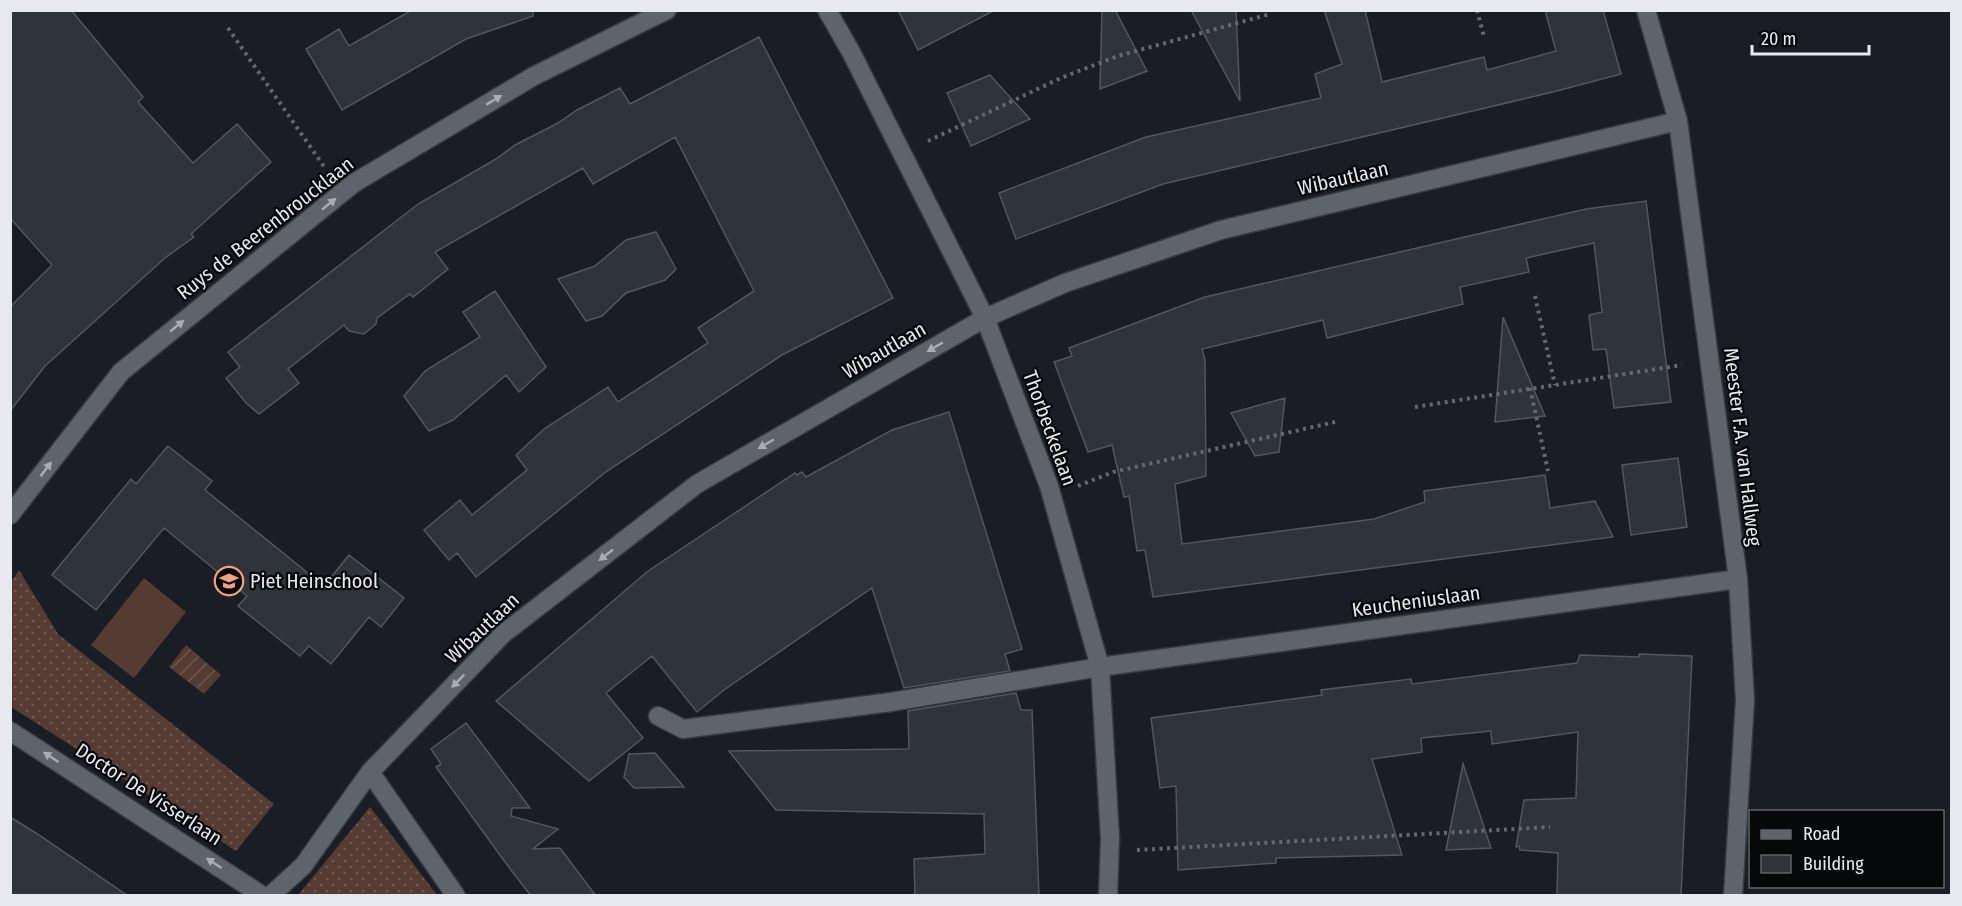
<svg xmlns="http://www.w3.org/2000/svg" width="1962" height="906" font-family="'Fira Sans Condensed',sans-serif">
<defs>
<pattern id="grass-dots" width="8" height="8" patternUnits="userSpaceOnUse" patternTransform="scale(1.5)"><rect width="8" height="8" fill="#553c33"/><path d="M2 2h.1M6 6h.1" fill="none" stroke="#6d5851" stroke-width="1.8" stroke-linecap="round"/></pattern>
<pattern id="garden-furrows" width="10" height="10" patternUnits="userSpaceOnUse" patternTransform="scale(1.5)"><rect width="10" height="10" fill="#553c33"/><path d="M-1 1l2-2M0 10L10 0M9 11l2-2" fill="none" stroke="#6d5851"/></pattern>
</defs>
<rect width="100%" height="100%" fill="#1a1d24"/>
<path fill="url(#grass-dots)" d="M 19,570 L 58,634 L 274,804 L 236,851 L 11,707 L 11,582 Z
M 370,807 L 437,895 L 298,895 Z"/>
<path fill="url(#garden-furrows)" d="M 186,645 L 221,675 L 204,694 L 169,667 Z"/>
<path fill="#553c33" d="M 144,578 L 186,612 L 134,678 L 91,645 Z"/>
<path fill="#2f333a" stroke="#52565e" stroke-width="1.5" d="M 10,10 L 71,10 L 143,97 L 138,102 L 193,163 L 237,124 L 271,162 L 191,234 L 194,237 L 165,258 L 45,366 L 10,411 L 10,307 L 52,265 L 10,218 Z
M 412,10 L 533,10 L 533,16 L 466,39 L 342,110 L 306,49 L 339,29 L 349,46 Z
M 898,10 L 995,10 L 918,50 Z
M 1102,10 L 1115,10 L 1147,71 L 1100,89 Z
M 1191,10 L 1236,10 L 1240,101 Z
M 1324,10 L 1365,10 L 1382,82 L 1484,57 L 1487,70 L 1556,51 L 1545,10 L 1603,10 L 1621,74 L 1553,92 L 1163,184 L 1016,239 L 999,193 L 1146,137 L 1321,98 L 1315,74 L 1342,64 Z
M 759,37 L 893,298 L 782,355 L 607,471 L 476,577 L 457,553 L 449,560 L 424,530 L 460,500 L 472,515 L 527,470 L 516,455 L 544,429 L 608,387 L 618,402 L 708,343 L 698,328 L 754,291 L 675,137 L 593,184 L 583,168 L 435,252 L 448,269 L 413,297 L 410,294 L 377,318 L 376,324 L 364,334 L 349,331 L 344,325 L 288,369 L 299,383 L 259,414 L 246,403 L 226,378 L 240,367 L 228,352 L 418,204 L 496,159 L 515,145 L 558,123 L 577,110 L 620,88 L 630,104 Z
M 990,75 L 1030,119 L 971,146 L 947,93 Z
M 1646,201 L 1671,402 L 1614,408 L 1606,349 L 1593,350 L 1589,315 L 1602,312 L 1594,243 L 1526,258 L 1529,272 L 1460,287 L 1463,304 L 1327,338 L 1323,320 L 1202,349 L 1205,360 L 1206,476 L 1175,484 L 1182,544 L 1374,519 L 1425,502 L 1424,491 L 1545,475 L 1550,508 L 1595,501 L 1613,537 L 1153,597 L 1145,550 L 1137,551 L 1129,496 L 1124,497 L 1112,445 L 1088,452 L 1054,362 L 1072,356 L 1069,348 L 1205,297 L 1586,209 Z
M 656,232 L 676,269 L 665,280 L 626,293 L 602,316 L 586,321 L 558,279 L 595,266 L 626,240 Z
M 495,291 L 546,367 L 519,392 L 506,375 L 453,420 L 429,431 L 404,396 L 425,371 L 480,337 L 463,312 Z
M 1503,317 L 1545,416 L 1495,422 Z
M 1285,398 L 1279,452 L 1255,456 L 1231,413 Z
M 949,412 L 1022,649 L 1005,654 L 1010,671 L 904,688 L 872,588 L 724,690 L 697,712 L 652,656 L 606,693 L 643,738 L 589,781 L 496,701 L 648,571 L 795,473 L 797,475 L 802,472 L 806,477 L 892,430 Z
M 168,446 L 212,481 L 205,490 L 324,586 L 349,555 L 404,598 L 381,627 L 369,617 L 331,664 L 309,646 L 300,656 L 238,606 L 247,596 L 164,528 L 96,610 L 52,575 L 131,479 L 136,484 Z
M 1678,458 L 1687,527 L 1631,535 L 1622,465 Z
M 1639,654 L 1692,656 L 1681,896 L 1557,896 L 1558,853 L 1520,850 L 1519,846 L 1516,847 L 1524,800 L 1576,798 L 1578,732 L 1492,744 L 1491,731 L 1421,738 L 1422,752 L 1372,759 L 1402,855 L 1276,858 L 1276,863 L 1178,870 L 1176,786 L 1160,788 L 1151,718 L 1322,695 L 1321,690 L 1411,679 L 1412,684 L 1577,663 L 1580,655 L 1639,657 Z
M 1016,693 L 1021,710 L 1032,710 L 1039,896 L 915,896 L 914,859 L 985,854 L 984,814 L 776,810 L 729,751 L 909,749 L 908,711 Z
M 466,723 L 530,808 L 512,808 L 511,816 L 558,829 L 533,849 L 560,848 L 596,896 L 531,896 L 505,862 L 436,767 L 441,764 L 431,749 Z
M 655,753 L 684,787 L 634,788 L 624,777 L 629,754 Z
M 1463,764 L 1491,848 L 1446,850 Z
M 10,817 L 39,835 L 128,896 L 10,896 Z"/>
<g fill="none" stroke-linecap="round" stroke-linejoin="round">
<g stroke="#373a3e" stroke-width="21">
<path id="minor" d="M 827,10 L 851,52 L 985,318 L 1049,486 L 1100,667 L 1110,838 L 1108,896
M 1646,10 L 1678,121 L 1738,579 L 1745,700 L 1733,896
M 10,515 L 121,372 L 354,183 L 534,76 L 667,10
M 658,716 L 683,729 L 891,702 L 1100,667 L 1738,579
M 10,731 L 263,896
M 370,772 L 456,896
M 270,896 L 303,866 L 370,772 L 503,634 L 697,484 L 985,318 L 1065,283 L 1221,230 L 1678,121"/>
</g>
<path stroke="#66686e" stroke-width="4" stroke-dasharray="3 4.5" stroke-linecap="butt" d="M 1477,10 L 1484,37
M 228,28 L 325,168
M 928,141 L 1063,77 L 1118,56 L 1270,14
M 1535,296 L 1555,385
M 1530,388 L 1548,471
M 1415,407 L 1682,365
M 1078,486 L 1113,472 L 1335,422
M 1137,850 L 1550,827"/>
<use href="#minor" stroke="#5f646b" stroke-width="18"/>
</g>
<defs><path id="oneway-solid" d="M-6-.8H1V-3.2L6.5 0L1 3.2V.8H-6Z" transform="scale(1.5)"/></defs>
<g fill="#aaadb3">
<use href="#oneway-solid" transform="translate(494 100) rotate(-31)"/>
<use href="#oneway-solid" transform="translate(329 204) rotate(-39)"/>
<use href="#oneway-solid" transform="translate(177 326) rotate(-39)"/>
<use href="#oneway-solid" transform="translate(935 347) rotate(150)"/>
<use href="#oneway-solid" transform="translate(766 444) rotate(150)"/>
<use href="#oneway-solid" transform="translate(46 469) rotate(-53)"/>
<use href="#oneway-solid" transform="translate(606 555) rotate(142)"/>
<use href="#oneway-solid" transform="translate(458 681) rotate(134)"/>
<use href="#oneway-solid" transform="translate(51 757) rotate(-147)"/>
<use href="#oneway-solid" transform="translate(214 863) rotate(-147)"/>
</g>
<defs>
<g id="school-ring" transform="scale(1.5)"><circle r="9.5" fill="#06080a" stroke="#f3a081" stroke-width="1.5"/><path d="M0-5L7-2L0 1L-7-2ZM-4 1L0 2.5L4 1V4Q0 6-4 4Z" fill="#f3a081"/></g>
</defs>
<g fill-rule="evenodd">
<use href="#school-ring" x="229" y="581"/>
</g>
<g text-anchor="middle" stroke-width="4.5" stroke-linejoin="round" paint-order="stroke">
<g font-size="20" fill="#e7e9ee" stroke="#06080a">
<text transform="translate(1343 178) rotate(-13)" y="7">Wibautlaan</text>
<text transform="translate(265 228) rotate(-38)" y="7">Ruys de Beerenbroucklaan</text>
<text transform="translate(884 350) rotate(-30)" y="7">Wibautlaan</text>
<text transform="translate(1050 428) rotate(70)" y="7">Thorbeckelaan</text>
<text transform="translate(1743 447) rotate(83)" y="7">Meester F.A. van Hallweg</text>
<text transform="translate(1416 601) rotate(-8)" y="7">Keucheniuslaan</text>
<text transform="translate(482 628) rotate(-43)" y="7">Wibautlaan</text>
<text transform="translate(149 794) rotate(33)" y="7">Doctor De Visserlaan</text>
</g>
<g font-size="20" fill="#e7e9ee" stroke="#06080a" text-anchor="start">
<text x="250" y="588">Piet Heinschool</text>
</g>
</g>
<rect width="1962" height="906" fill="none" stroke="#e7e9ee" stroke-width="24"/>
<rect x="1749" y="810" width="195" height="78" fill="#06080a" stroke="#606265" stroke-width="1.5"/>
<rect x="1761" y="830" width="30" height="9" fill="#5f646b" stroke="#606265" stroke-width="1.5"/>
<text x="1803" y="840" font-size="18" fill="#e7e9ee">Road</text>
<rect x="1761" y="855" width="30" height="18" fill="#2f333a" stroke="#606265" stroke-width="1.5"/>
<text x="1803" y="870" font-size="18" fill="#e7e9ee">Building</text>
<path d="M1752 45v9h117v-9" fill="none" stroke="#e7e9ee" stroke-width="3"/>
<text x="1761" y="45" font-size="18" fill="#e7e9ee" stroke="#06080a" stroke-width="4.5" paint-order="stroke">20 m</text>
</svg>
